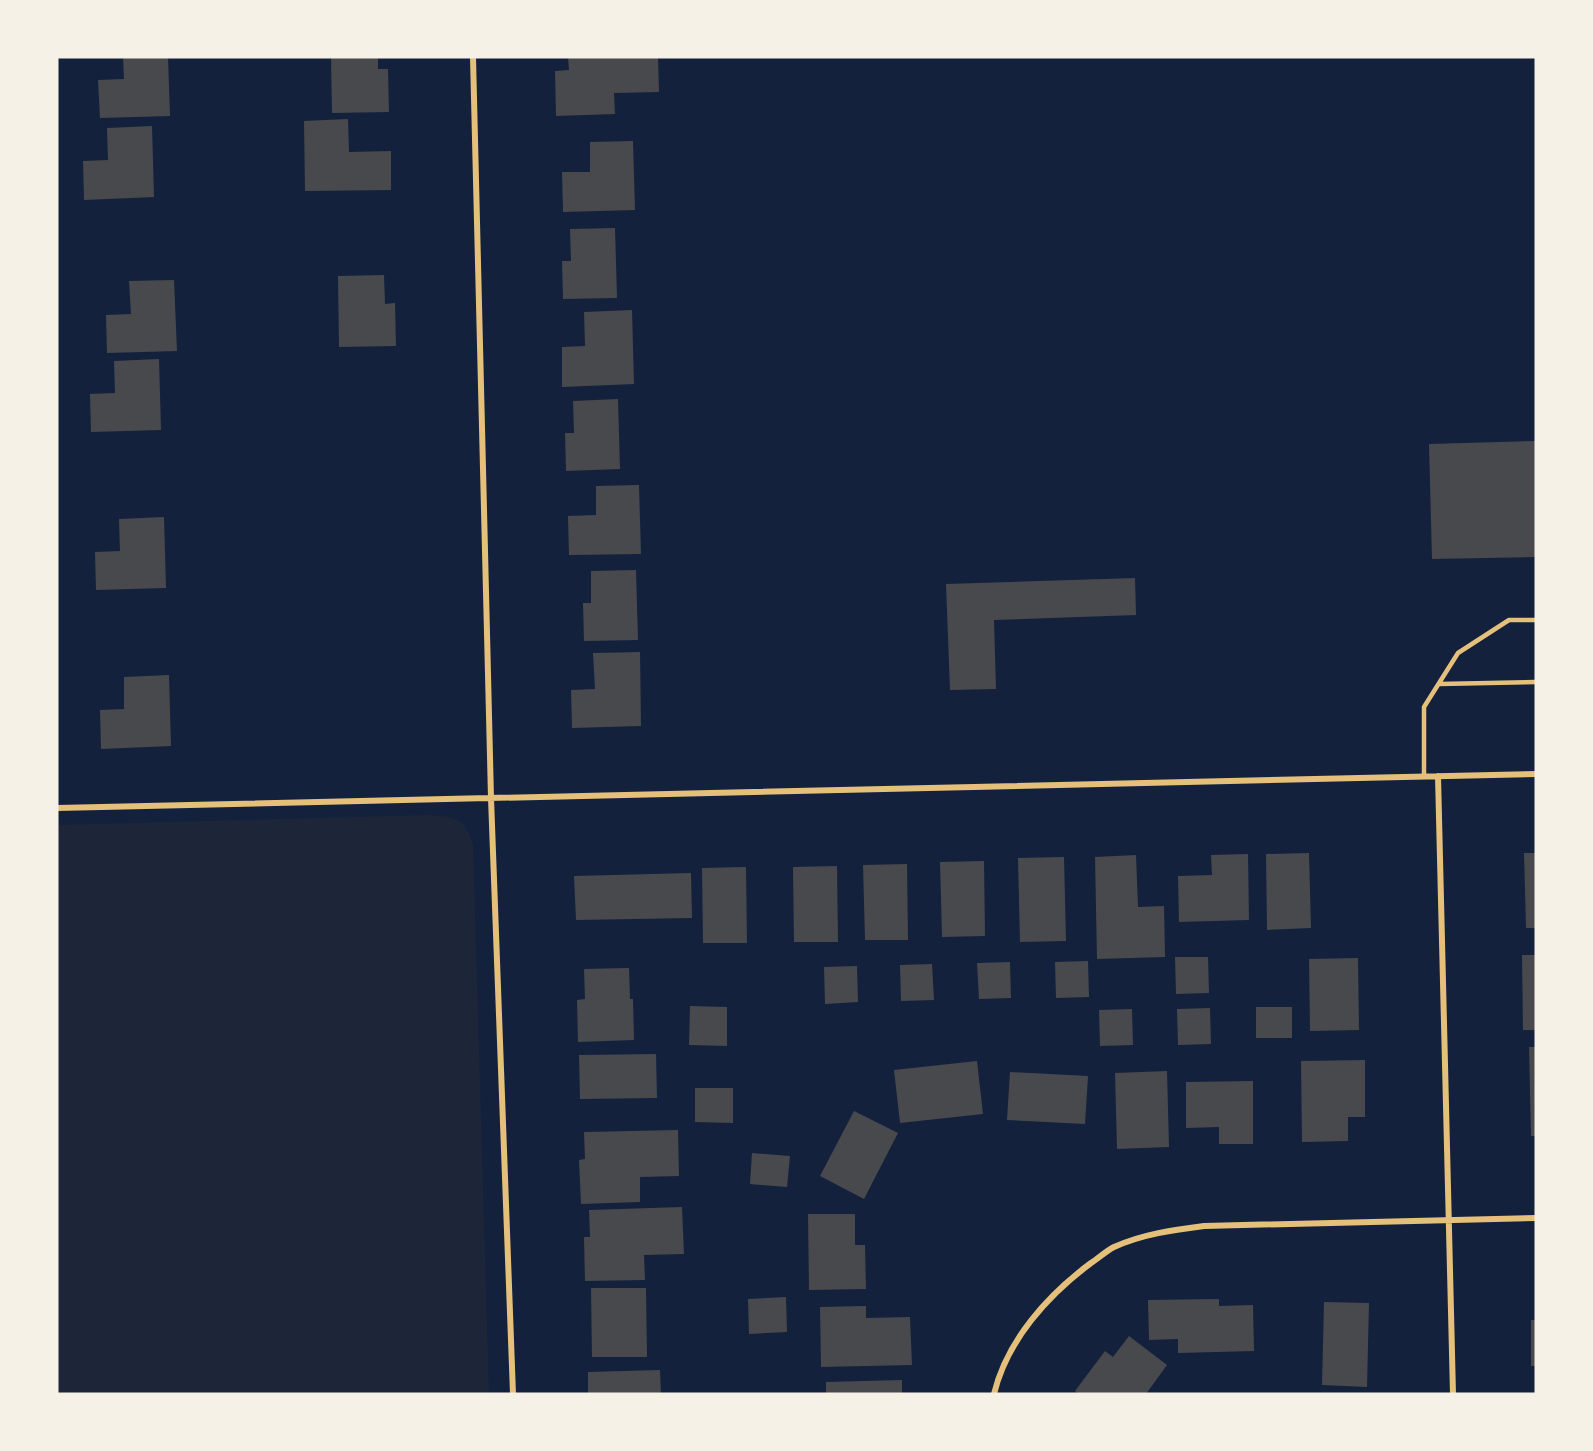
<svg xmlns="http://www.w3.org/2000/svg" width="1593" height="1451" font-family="Poppins,sans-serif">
<rect width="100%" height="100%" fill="#14213d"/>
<path fill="#1d2539" d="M 429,815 C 455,817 465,818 473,845 L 489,1394 L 57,1394 L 57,825 Z"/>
<path fill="#48494c" d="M 123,57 L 168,57 L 170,116 L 100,118 L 98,80 L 124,79 Z
M 331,57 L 378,57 L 378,69 L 388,69 L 389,112 L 332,113 Z
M 568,57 L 658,57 L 659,92 L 614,93 L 615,114 L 556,116 L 555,71 L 569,70 Z
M 348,119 L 349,152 L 391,151 L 391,190 L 305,191 L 304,121 Z
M 152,126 L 154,197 L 84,200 L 83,161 L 108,160 L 107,128 Z
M 633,141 L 635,210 L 563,212 L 562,172 L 590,172 L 590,142 Z
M 615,228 L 617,298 L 563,299 L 562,261 L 571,261 L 570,229 Z
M 384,275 L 385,304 L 395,303 L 396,346 L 339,347 L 338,276 Z
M 174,280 L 177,351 L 107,353 L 106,315 L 131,314 L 129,281 Z
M 632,310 L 634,384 L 562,387 L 562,347 L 585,346 L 584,312 Z
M 159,359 L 161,430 L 91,432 L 90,394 L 115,393 L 114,361 Z
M 618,399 L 620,469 L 566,471 L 565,433 L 574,433 L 573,401 Z
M 1536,441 L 1536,557 L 1432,559 L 1429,444 Z
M 639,485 L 641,554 L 569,555 L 568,516 L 596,515 L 596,486 Z
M 164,517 L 166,588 L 96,590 L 95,552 L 120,551 L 119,519 Z
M 636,570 L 638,640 L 584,641 L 583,603 L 591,603 L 591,571 Z
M 1135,578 L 1136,615 L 994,620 L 996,689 L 950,690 L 946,584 Z
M 640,652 L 641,726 L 572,728 L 571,690 L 595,689 L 593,653 Z
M 169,675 L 171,746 L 101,749 L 100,710 L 124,709 L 124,677 Z
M 1309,853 L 1311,928 L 1267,930 L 1266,854 Z
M 1524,853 L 1536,853 L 1536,928 L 1526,928 Z
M 1248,854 L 1249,920 L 1179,922 L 1178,876 L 1212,875 L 1211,855 Z
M 1136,855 L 1138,907 L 1164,906 L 1165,957 L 1097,959 L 1095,857 Z
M 1064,857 L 1066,941 L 1020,942 L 1018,858 Z
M 984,861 L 985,936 L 942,937 L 940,862 Z
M 907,864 L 908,940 L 865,940 L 863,865 Z
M 837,866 L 838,942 L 794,942 L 793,867 Z
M 746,867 L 747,943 L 703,943 L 702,868 Z
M 691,873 L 692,918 L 576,920 L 574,876 Z
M 1522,955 L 1536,955 L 1536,1030 L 1523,1030 Z
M 1175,957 L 1208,957 L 1209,993 L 1176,994 Z
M 1358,958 L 1359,1030 L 1310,1031 L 1309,959 Z
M 1088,961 L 1089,997 L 1056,998 L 1055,962 Z
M 1010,962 L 1011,998 L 979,999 L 977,963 Z
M 932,964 L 934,1000 L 901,1001 L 900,965 Z
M 857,966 L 858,1002 L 825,1004 L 824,967 Z
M 629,968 L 630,999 L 633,999 L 634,1040 L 578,1042 L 577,1000 L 585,999 L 584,969 Z
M 690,1006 L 727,1007 L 727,1046 L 689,1045 Z
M 1256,1007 L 1292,1007 L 1292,1038 L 1256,1038 Z
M 1210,1008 L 1211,1044 L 1178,1045 L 1177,1009 Z
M 1132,1009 L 1133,1045 L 1100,1046 L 1099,1010 Z
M 1529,1047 L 1536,1047 L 1536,1136 L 1531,1136 Z
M 656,1054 L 657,1098 L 580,1099 L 579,1055 Z
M 1365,1060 L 1365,1117 L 1348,1117 L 1348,1141 L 1302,1142 L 1301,1061 Z
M 977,1061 L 983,1114 L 900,1123 L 894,1070 Z
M 1167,1071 L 1169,1147 L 1117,1149 L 1115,1073 Z
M 1010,1072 L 1088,1076 L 1085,1124 L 1007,1120 Z
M 1253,1081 L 1253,1144 L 1219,1144 L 1219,1127 L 1186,1128 L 1186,1082 Z
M 695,1088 L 733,1088 L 733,1123 L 695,1122 Z
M 854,1111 L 898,1133 L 864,1199 L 820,1176 Z
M 678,1130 L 679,1176 L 640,1177 L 640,1202 L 581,1204 L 579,1160 L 585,1159 L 584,1132 Z
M 752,1153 L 790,1156 L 787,1187 L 750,1184 Z
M 682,1207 L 684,1254 L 644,1255 L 645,1280 L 585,1281 L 584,1237 L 590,1237 L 589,1210 Z
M 808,1214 L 855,1214 L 855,1245 L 865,1245 L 866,1289 L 809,1290 Z
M 591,1288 L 646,1288 L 647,1357 L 592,1357 Z
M 786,1297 L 787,1332 L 749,1334 L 748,1299 Z
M 1219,1299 L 1219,1306 L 1253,1305 L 1254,1351 L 1178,1353 L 1178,1339 L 1149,1340 L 1148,1300 Z
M 1324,1302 L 1369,1303 L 1367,1387 L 1322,1385 Z
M 866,1306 L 866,1318 L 910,1317 L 912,1365 L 821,1367 L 820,1307 Z
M 1531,1320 L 1536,1320 L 1536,1366 L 1531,1366 Z
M 1129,1336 L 1167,1365 L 1146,1394 L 1079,1394 L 1075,1391 L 1105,1351 L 1113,1357 Z
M 660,1370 L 661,1394 L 588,1394 L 588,1372 Z
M 902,1380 L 902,1394 L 826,1394 L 826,1382 Z"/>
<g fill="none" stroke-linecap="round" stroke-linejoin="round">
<path stroke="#e5c07b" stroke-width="4.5" d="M 1439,684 L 1536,682
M 1424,777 L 1424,707 L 1458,653 L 1509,620 L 1536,620"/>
<path stroke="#e5c07b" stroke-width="6" d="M 473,57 L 491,798 L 513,1394
M 1438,776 L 1453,1394
M 57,808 L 1536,774
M 994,1394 C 1007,1340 1048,1295 1091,1263 C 1099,1258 1106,1251 1114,1247 C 1143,1234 1173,1230 1204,1226 L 1536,1218"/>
</g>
<rect width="1593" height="1451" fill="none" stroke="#f6f1e7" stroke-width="117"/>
</svg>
